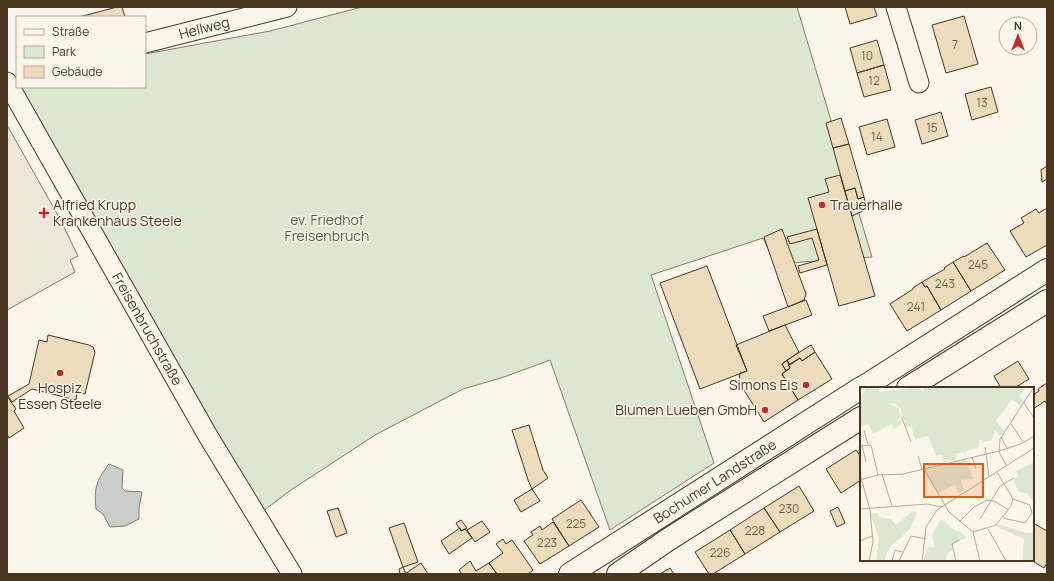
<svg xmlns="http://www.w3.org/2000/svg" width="1054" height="581" font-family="Manrope,sans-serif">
<rect width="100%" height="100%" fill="#fbf6e9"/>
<path fill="#dce7d0" stroke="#887966" d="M 362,7 L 797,7 L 872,257 L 775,264 L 763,238 L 651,275 L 714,463 L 610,530 L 550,360 L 504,377 L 463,389 L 375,435 L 288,492 L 257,516 L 7,79 L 17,77 L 17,87 L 145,87 L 145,54 L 270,31 Z"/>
<path fill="#ede7d9" stroke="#887966" d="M 7,125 L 60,219 L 78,256 L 70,260 L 75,272 L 7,310 Z"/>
<path fill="#c9cecd" stroke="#887966" d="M 109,464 L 123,470 L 122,488 L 125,491 L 142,492 L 139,508 L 139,519 L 125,526 L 110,527 L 103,514 L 96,509 C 94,488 96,481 109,464 Z"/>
<path fill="#ecdcbc" stroke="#4a3520" d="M 117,7 L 122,7 L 125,17 L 79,17 Z
M 845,7 L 874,7 L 877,16 L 850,24 Z
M 964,16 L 978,64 L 946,73 L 932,25 Z
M 877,40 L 884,65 L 857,73 L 850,48 Z
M 884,65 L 891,90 L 864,97 L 857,73 Z
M 991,87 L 998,112 L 972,120 L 965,94 Z
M 941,112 L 948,136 L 922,144 L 915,120 Z
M 841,118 L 849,144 L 833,148 L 826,123 Z
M 887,119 L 895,147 L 867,155 L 859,127 Z
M 849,144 L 864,197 L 858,199 L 855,188 L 845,191 L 833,148 Z
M 1047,166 L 1047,179 L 1042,182 L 1041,170 Z
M 840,175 L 875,296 L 839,306 L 808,198 L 829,192 L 825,179 Z
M 855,188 L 858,199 L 864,197 L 867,209 L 852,216 L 845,191 Z
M 1047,208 L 1047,245 L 1026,257 L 1010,231 L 1024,223 L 1021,218 L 1036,209 L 1039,213 Z
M 782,229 L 806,294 L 804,300 L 788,307 L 764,237 Z
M 817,229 L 827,265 L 800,273 L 798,266 L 819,260 L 812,238 L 790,244 L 787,237 Z
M 987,243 L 1005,270 L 971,291 L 953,262 L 964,256 L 964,257 Z
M 953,262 L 971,291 L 941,310 L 927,286 L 925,287 L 922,282 L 945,269 L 944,268 Z
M 707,266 L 747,371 L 700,389 L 660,283 Z
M 922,282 L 925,287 L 927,286 L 941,310 L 907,331 L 890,304 L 913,289 L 913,288 Z
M 806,300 L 812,315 L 769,331 L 763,316 Z
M 785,325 L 799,352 L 782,364 L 786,371 L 782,374 L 798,400 L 764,422 L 739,382 L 740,373 L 747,371 L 736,345 Z
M 48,335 L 89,345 L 93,347 L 95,352 L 85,394 L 77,392 L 76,400 L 32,389 L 12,402 L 8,396 L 29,384 L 39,340 L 47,342 Z
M 811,345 L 815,352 L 802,361 L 800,358 L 790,365 L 787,360 Z
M 815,352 L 832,379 L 798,400 L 782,374 L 790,368 L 788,365 L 800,358 L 802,361 Z
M 787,360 L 790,368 L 786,371 L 782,364 Z
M 1018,361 L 1029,379 L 1014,388 L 1001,388 L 994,376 Z
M 1047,383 L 1047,404 L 1045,401 L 1033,409 L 1033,395 L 1039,391 L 1038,389 Z
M 7,396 L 16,409 L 14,411 L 24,428 L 9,438 L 7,434 Z
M 529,425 L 543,470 L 548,478 L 532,489 L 528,480 L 512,430 Z
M 856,450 L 861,457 L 861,480 L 841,493 L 826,469 Z
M 799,486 L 814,511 L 780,532 L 764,508 Z
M 532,489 L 540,501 L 521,512 L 514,500 Z
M 581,500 L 599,527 L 569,546 L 552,519 Z
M 838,507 L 845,523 L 837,527 L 830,511 Z
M 338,508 L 347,533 L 336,537 L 327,511 Z
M 764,508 L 780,532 L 745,554 L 730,530 Z
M 461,520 L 467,528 L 461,531 L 456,523 Z
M 482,521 L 490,532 L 475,542 L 467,530 Z
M 553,522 L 569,546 L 540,564 L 524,541 L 533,535 L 531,532 L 540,526 L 542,530 Z
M 404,523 L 418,562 L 403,567 L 389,528 Z
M 1033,523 L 1047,531 L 1047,563 L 1044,568 L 1031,560 L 1033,560 Z
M 460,528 L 461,531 L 465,529 L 472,538 L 449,554 L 441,541 Z
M 730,530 L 745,554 L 713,574 L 709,574 L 695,552 Z
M 503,539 L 506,544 L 512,540 L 533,570 L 528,574 L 497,574 L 489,563 L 503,553 L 496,544 Z
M 470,561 L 476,571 L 489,563 L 497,574 L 462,574 L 459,570 Z
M 421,563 L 428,574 L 405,574 Z
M 403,567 L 406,574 L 400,574 L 399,569 Z
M 670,568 L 674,574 L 660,574 Z"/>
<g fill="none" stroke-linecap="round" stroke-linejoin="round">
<g stroke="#4a3520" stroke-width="21">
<g id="minor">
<path d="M 896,7 L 919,83"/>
<path id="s1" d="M 145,43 L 287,7"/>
<path id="s2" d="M 7,82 L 208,436 L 292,574"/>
</g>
</g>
<g stroke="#4a3520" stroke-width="24">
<g id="secondary">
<path d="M 862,388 L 1047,270"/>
<path d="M 908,388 L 1047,301"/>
<path id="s3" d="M 570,574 L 861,388"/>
<path d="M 618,574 L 669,539 L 861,418"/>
</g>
</g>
<use href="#minor" stroke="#fbf6e9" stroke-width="19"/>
<use href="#secondary" stroke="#fbf6e9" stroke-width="22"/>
</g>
<g fill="#c62828" stroke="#fbf6e9" stroke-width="1.5">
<circle cx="822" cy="205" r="4"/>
<path d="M42 207h4v4h4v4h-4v4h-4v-4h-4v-4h4z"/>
<circle cx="60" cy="373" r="4"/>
<circle cx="806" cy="385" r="4"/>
<circle cx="765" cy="410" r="4"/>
</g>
<g text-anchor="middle" stroke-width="3" stroke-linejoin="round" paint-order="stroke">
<g font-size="12" fill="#725f47">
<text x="955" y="49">7</text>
<text x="867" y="60">10</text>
<text x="874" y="85">12</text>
<text x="982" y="107">13</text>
<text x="932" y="132">15</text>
<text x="877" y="141">14</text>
<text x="978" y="269">245</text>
<text x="945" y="288">243</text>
<text x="916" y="311">241</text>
<text x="789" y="513">230</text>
<text x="576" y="528">225</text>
<text x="755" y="535">228</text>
<text x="547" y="547">223</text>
<text x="720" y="557">226</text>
</g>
<g font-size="14" fill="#4a3520" stroke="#fbf6e9">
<text dy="5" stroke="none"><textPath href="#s1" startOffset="61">Hellweg</textPath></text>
<text dy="5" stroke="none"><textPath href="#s2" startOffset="284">Freisenbruchstraße</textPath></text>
<text dy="5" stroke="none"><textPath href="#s3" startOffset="172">Bochumer Landstraße</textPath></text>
</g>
<g font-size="14" fill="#4a3520" stroke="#fbf6e9" text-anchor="start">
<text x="53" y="210">Alfried Krupp<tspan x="53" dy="16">Krankenhaus Steele</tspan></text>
<text x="830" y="210">Trauerhalle</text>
<text x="798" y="390" text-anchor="end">Simons Eis</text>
<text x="60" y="393" text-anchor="middle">Hospiz<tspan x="60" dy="16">Essen Steele</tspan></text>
<text x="757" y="415" text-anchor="end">Blumen Lueben GmbH</text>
</g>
<g font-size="14" fill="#436837" stroke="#fbf6e9">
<text x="327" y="225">ev. Friedhof<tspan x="327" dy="16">Freisenbruch</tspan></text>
</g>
</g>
<g transform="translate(860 387)">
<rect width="174" height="174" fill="#fbf6e9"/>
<path d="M 7,0 L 19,0 L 19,5 L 57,0 L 64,5 L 62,0 L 162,0 L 164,4 L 159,9 L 164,14 L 161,20 L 152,12 L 136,34 L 144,44 L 140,49 L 135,43 L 132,53 L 122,56 L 122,53 L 119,53 L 119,60 L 105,65 L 106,70 L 103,65 L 96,67 L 97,72 L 84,75 L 81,68 L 76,69 L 68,49 L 55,52 L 51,39 L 47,41 L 40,21 L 36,17 L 27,16 L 38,21 L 41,30 L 35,35 L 39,33 L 42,37 L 34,42 L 31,37 L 13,47 L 9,37 L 0,40 L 0,12 ZM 107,72 L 113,92 L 101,93 L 104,103 L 98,107 L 95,98 L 78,106 L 64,82 ZM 174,75 L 174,112 L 172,113 L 167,106 L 162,106 L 157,103 L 154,92 L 158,89 L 156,84 ZM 53,124 L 57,126 L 50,142 L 30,160 L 24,174 L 16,174 L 19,151 L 10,126 L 18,126 L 18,130 L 31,132 L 36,138 ZM 81,132 L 96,144 L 101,145 L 106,151 L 92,157 L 93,163 L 88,166 L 85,174 L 63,174 L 68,160 L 75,160 L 72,148 ZM 138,137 L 166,146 L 172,146 L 174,142 L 174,174 L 162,174 L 164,152 L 140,141 L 136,139 Z" fill="#dce7d0"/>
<path fill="none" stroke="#b4a999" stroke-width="1" d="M 164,16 L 174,31M 42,31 L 51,55M 151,37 L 164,56M 4,43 L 8,57M 141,50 L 147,61M 2,58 L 6,75M 0,59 L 11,58 L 18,88M 125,60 L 129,89M 58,69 L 62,82M 112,70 L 116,82M 146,78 L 139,65 L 140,52 L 174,0M 64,82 L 89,125 L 113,145 L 120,174M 0,87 L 10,123 L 13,155 L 9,174M 22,87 L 32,119M 0,93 L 18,88 L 43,87 L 139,64 L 161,57 L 174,49M 0,122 L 68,117 L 81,120M 143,131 L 165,136 L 172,126 L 170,118 L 153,112M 120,132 L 140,99 L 154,91M 99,135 L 114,120 L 127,113 L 134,114 L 149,123M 128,142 L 146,174M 113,145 L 136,138 L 151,119 L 153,112 L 137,85M 0,154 L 12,149M 32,174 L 35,163 L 42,165M 39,174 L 51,149 L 66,152M 62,174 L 66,140 L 77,123 L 174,61M 96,174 L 92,157 L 99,153"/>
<path fill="#e8590c" fill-opacity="0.15" stroke="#e8590c" stroke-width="2" d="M 64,77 L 123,77 L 123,110 L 64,110 Z"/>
<rect width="174" height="174" fill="none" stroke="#4a3520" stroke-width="2"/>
</g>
<rect width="1054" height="581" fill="none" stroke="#4a3520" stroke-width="16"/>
<rect x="16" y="16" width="130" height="72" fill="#fbf6e9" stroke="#b4a999"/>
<rect x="24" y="29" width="20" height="6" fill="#fbf6e9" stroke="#b4a999"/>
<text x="52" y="36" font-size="12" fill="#4a3520">Straße</text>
<rect x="24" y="46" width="20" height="12" fill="#dce7d0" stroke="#b4a999"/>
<text x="52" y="56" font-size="12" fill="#4a3520">Park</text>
<rect x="24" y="66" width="20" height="12" fill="#ecdcbc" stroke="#b4a999"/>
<text x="52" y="76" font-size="12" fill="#4a3520">Gebäude</text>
<g transform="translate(1018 36)"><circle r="19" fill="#fbf6e9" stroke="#b4a999"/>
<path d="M0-3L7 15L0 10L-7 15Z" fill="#c62828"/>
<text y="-6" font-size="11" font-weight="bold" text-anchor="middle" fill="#4a3520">N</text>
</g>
</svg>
